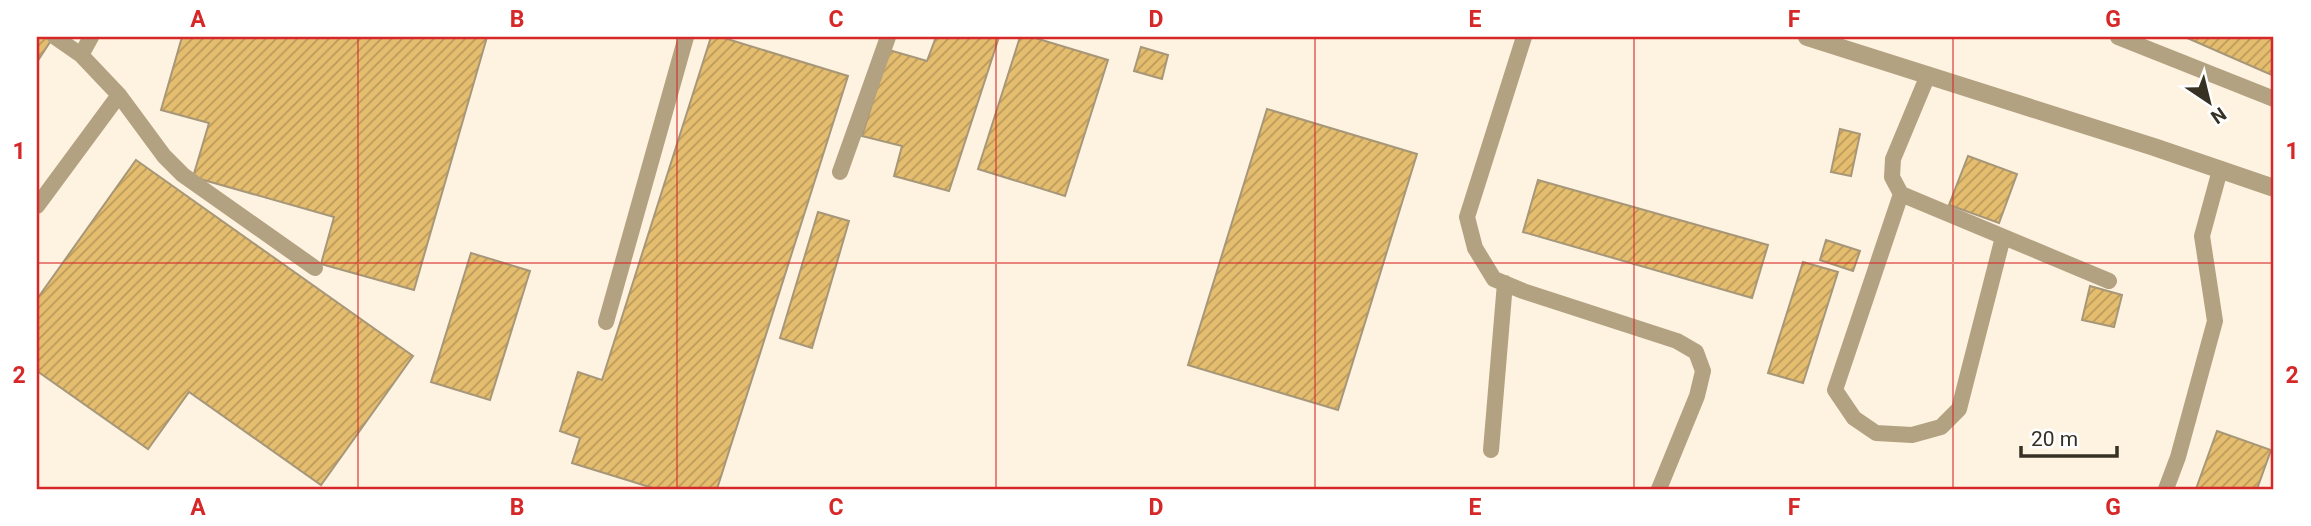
<svg xmlns="http://www.w3.org/2000/svg" width="2311" height="526" font-family="Roboto,sans-serif">
<defs>
<pattern id="building-hatch" width="6" height="6" patternUnits="userSpaceOnUse" patternTransform="scale(1.75)"><rect width="6" height="6" fill="#e5bd6f"/><path d="M-1 1l2-2M0 6l6-6M5 7l2-2" fill="none" stroke="#ba9a5b"/></pattern>
</defs>
<rect width="100%" height="100%" fill="#fef3e0"/>
<path fill="url(#building-hatch)" stroke="#a79779" stroke-width="2" d="M 37,37 L 52,39 L 37,62 Z
M 182,37 L 487,37 L 414,290 L 321,264 L 334,217 L 193,177 L 209,123 L 161,110 Z
M 711,37 L 721,37 L 848,76 L 717,489 L 656,489 L 572,463 L 580,438 L 560,431 L 578,372 L 602,380 Z
M 936,37 L 999,37 L 949,191 L 894,176 L 902,146 L 862,136 L 889,50 L 927,61 Z
M 1020,37 L 1032,37 L 1108,60 L 1065,196 L 978,169 Z
M 2185,37 L 2274,37 L 2274,76 Z
M 1141,47 L 1168,55 L 1162,79 L 1134,71 Z
M 1267,109 L 1417,154 L 1338,410 L 1188,365 Z
M 1840,129 L 1860,134 L 1851,176 L 1831,172 Z
M 1968,156 L 2017,174 L 1999,223 L 1949,205 Z
M 136,160 L 413,356 L 321,485 L 189,392 L 148,449 L 37,371 L 37,299 Z
M 1538,180 L 1768,245 L 1752,298 L 1523,232 Z
M 818,212 L 849,221 L 812,348 L 780,338 Z
M 1826,240 L 1860,251 L 1853,271 L 1820,260 Z
M 471,253 L 530,271 L 490,400 L 431,382 Z
M 1803,262 L 1838,272 L 1803,383 L 1768,373 Z
M 2090,286 L 2122,295 L 2114,327 L 2082,320 Z
M 2217,431 L 2271,450 L 2257,489 L 2196,489 Z"/>
<g fill="none" stroke-linecap="round" stroke-linejoin="round">
<path stroke="#b3a282" stroke-width="16" d="M 55,37 L 81,55 L 119,95 L 164,156 L 183,175 L 315,268
M 1524,37 L 1467,217 L 1475,248 L 1494,279 L 1523,291 L 1677,341 L 1696,352 L 1703,371 L 1697,396 L 1659,489
M 2118,37 L 2274,99
M 81,55 L 91,37
M 1928,75 L 1893,159 L 1892,177 L 1901,194 L 2109,281
M 840,172 L 888,37
M 1901,194 L 1835,390 L 1854,418 L 1876,433 L 1912,435 L 1941,427 L 1959,409 L 2003,237
M 37,206 L 119,95
M 606,322 L 686,37
M 1491,450 L 1505,283
M 2166,489 L 2178,457 L 2215,321 L 2202,236 L 2220,170"/>
<path stroke="#b3a282" stroke-width="18" d="M 1807,37 L 2154,147 L 2274,188"/>
</g>
<path fill="none" stroke="#d62828" stroke-width="2" stroke-opacity="0.55" d="M 358,37 L 358,489M 677,37 L 677,489M 996,37 L 996,489M 1315,37 L 1315,489M 1634,37 L 1634,489M 1953,37 L 1953,489M 37,263 L 2274,263"/>
<rect width="2311" height="526" fill="none" stroke="#ffffff" stroke-width="77"/>
<g transform="translate(2209 102) rotate(145)" stroke="#ffffff" stroke-width="5" paint-order="stroke">
<path d="M0-5L12 26L0 18L-12 26Z" fill="#373124"/>
<text y="-10" font-size="19" font-weight="bold" text-anchor="middle" fill="#373124">N</text>
</g>
<path d="M2021 446v10h96v-10" fill="none" stroke="#373124" stroke-width="3.5"/>
<text x="2031" y="446" font-size="21" fill="#373124" stroke="#ffffff" stroke-width="5" paint-order="stroke">20 m</text>
<rect x="38" y="38" width="2234" height="450" fill="none" stroke="#d62828" stroke-width="2.5"/>
<g font-size="23" text-anchor="middle" font-weight="bold" fill="#d62828">
<text x="198" y="27">A</text>
<text x="517" y="27">B</text>
<text x="836" y="27">C</text>
<text x="1156" y="27">D</text>
<text x="1475" y="27">E</text>
<text x="1794" y="27">F</text>
<text x="2113" y="27">G</text>
<text x="19" y="159">1</text>
<text x="2292" y="159">1</text>
<text x="19" y="383">2</text>
<text x="2292" y="383">2</text>
<text x="198" y="515">A</text>
<text x="517" y="515">B</text>
<text x="836" y="515">C</text>
<text x="1156" y="515">D</text>
<text x="1475" y="515">E</text>
<text x="1794" y="515">F</text>
<text x="2113" y="515">G</text>
</g>
</svg>
